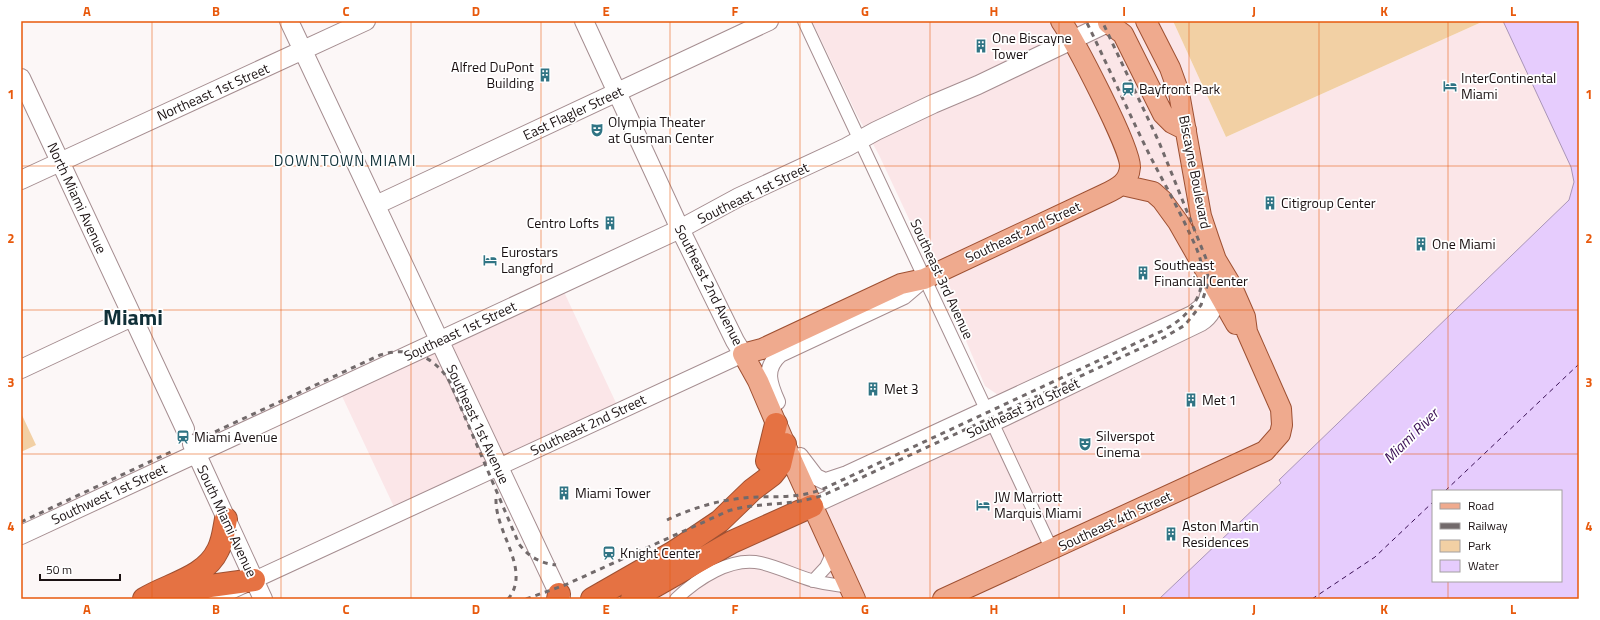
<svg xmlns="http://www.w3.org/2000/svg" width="1600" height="620" font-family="'Titillium Web',sans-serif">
<rect width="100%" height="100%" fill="#fcf7f7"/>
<path fill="#fbe6e8" d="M 812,21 L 1173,21 L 1226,137 L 1484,21 L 1503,21 L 1571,167 L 1574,175 L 1573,188 L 1569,200 L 1543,226 L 1279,480 L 1281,483 L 1159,599 L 657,599 L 746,545 L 1001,397 L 985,386 L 946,293 L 924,251 L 879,155 L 857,115 Z
M 564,292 L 617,405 L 395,509 L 341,394 Z"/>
<path fill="#f2d0a4" d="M 1173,21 L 1484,21 L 1226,137 Z
M 21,413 L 36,445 L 21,452 Z"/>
<path fill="#e6ccfd" stroke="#a994b6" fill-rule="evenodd" d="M 1503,21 L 1579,21 L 1579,599 L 1159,599 L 1281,483 L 1279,480 L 1569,200 L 1574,182 L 1571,167 ZM 1433,491 L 1561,491 L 1561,581 L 1433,581 Z"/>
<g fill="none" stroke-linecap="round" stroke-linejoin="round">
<path stroke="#3a0f55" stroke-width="1" stroke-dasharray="5 4" stroke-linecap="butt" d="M 1445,491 L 1579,364
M 1312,599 L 1375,557 L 1433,502"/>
<g stroke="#a58d90" stroke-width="14">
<path id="minor" d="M 804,21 L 1052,550
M 813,581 L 826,567 L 834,550
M 676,599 C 697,579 731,556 761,563 C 779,567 796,576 814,581 C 826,584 838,585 850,587"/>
</g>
<g stroke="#a58d90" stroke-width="18">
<path id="tertiary" d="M 777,402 C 769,384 763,369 780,354 L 904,296 L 924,279
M 800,456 L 816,477 L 835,486
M 826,481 L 847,474 L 1192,314 L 1206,303 L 1210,288
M 812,506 L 1006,417 L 1201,323 C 1212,316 1215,307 1218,294
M 213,599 L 743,354"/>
</g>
<g stroke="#a58d90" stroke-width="20">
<path id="secondary" d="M 289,21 L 561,599
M 584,21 L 680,229 L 735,341 L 743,354
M 21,78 L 185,429
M 21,180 L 366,21
M 376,205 L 769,21
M 21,369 L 132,317
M 192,444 L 263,599
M 21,535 L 680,229 L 739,197 L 847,147 L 876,131 L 933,104 L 978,85 L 1112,21"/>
</g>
<g stroke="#9e5032" stroke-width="22">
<path id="primary" d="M 1108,23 L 1123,34 L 1163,114 L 1172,123 L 1186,130
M 1122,185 L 1153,192 L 1162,200 L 1178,222 L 1236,324
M 855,599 L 793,463 L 758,381 L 743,354 L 762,349 L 901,284 L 924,279 L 1105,194 C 1118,188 1129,182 1130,167 C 1131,148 1074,40 1061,21
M 943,599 L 1265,451 L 1280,434 L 1282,425 L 1281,409 L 1247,332 L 1245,317 L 1231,285 L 1216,260 L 1209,240 L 1201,216 L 1179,93 L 1170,68 L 1146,21"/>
</g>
<g stroke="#9e5032" stroke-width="24">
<path id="motorway" d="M 767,461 L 776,424
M 170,598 L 210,586 L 254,580
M 144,599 C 168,584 205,578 218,550 C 223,541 224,529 226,519
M 558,599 L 559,594
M 592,599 L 674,552 L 720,521 L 752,490 L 772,475 L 780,465 L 785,444
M 632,599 L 732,542 L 812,506"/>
</g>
<use href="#minor" stroke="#fff" stroke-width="12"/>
<use href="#tertiary" stroke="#fff" stroke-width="16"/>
<use href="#secondary" stroke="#fff" stroke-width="18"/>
<use href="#primary" stroke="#efaa8e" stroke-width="20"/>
<use href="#motorway" stroke="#e57243" stroke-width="22"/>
<path stroke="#726a6b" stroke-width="3" stroke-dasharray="5 5" stroke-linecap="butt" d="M 206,436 L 380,355 C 410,346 434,356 450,382 L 519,544 C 529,557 540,563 556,565
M 496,499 C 495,533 532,570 508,599
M 667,520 C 688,510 712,502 735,499 C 766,494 792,501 823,489 L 1162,331 C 1185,319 1204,300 1202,272 C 1202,258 1195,245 1189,232 C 1177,206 1163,181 1150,156 C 1128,111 1108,66 1086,21
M 21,522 L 175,450
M 526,599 L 565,585 L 728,511 C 761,501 793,507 826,494 L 1165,337 L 1185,325 L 1201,305 L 1208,283 L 1207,261 L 1159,142 L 1102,21"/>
</g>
<path fill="none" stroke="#e8590c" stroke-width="1" stroke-opacity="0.55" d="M 152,21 L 152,599M 281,21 L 281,599M 411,21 L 411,599M 541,21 L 541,599M 670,21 L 670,599M 800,21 L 800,599M 930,21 L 930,599M 1059,21 L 1059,599M 1189,21 L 1189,599M 1319,21 L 1319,599M 1448,21 L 1448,491M 21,166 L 1579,166M 21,310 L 1579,310M 21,454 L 1579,454M 1448,581 L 1448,599"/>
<defs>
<g id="building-bare" transform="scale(1.08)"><path d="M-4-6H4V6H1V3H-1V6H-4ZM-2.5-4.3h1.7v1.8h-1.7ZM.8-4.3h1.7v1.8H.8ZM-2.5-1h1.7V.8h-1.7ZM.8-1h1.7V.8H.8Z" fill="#307484" stroke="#fff" stroke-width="2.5" paint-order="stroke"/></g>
<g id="hotel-bare" transform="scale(1.08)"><path d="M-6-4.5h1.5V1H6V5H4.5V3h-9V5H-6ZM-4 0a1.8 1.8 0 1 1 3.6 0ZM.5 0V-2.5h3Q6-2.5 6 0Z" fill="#307484" stroke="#fff" stroke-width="2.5" paint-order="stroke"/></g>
<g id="station-bare" transform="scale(1.08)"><path d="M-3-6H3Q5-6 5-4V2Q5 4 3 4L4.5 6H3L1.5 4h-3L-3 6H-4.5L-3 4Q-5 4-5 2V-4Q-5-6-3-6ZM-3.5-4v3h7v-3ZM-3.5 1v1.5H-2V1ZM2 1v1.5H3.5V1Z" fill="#307484" stroke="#fff" stroke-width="2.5" paint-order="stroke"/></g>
<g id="theatre-bare" transform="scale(1.08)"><path d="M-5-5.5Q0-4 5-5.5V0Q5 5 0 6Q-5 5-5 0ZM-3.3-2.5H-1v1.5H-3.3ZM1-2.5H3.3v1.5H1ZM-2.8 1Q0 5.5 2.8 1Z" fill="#307484" stroke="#fff" stroke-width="2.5" paint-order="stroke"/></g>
</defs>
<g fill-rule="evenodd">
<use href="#building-bare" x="981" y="46"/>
<use href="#building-bare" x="545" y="75"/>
<use href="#hotel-bare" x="1450" y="86"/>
<use href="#station-bare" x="1128" y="89"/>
<use href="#theatre-bare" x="597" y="130"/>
<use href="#building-bare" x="1270" y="203"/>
<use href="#building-bare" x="610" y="223"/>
<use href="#building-bare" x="1421" y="244"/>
<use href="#hotel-bare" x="490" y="260"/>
<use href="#building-bare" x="1143" y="273"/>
<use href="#building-bare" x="873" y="389"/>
<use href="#building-bare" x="1191" y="400"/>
<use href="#station-bare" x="183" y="437"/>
<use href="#theatre-bare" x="1085" y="444"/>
<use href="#building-bare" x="564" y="493"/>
<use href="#hotel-bare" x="983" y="505"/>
<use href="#building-bare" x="1171" y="534"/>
<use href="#station-bare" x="609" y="553"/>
</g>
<g text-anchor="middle" stroke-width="3.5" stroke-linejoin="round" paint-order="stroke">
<g font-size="14" fill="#1a1112" stroke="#fff" text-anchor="start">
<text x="992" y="43">One Biscayne<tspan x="992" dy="16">Tower</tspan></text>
<text x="534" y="72" text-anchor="end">Alfred DuPont<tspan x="534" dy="16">Building</tspan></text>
<text x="1461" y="83">InterContinental<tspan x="1461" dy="16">Miami</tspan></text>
<text x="1139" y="94">Bayfront Park</text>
<text x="608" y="127">Olympia Theater<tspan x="608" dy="16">at Gusman Center</tspan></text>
<text x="1281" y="208">Citigroup Center</text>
<text x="599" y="228" text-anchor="end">Centro Lofts</text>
<text x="1432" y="249">One Miami</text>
<text x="501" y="257">Eurostars<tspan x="501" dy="16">Langford</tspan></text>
<text x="1154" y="270">Southeast<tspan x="1154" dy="16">Financial Center</tspan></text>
<text x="884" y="394">Met 3</text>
<text x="1202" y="405">Met 1</text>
<text x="1096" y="441">Silverspot<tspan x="1096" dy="16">Cinema</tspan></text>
<text x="194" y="442">Miami Avenue</text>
<text x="575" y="498">Miami Tower</text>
<text x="994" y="502">JW Marriott<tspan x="994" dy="16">Marquis Miami</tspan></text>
<text x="1182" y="531">Aston Martin<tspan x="1182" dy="16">Residences</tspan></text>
<text x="620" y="558">Knight Center</text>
</g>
<g font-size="14" fill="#1a1112" stroke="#fff">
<text transform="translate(213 92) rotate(-24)" y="5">Northeast 1st Street</text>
<text transform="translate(573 113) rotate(-25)" y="5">East Flagler Street</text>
<text transform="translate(1195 172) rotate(79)" y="5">Biscayne Boulevard</text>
<text transform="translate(753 193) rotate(-26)" y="5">Southeast 1st Street</text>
<text transform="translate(77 198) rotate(65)" y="5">North Miami Avenue</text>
<text transform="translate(1023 232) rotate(-25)" y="5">Southeast 2nd Street</text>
<text transform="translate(942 279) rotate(65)" y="5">Southeast 3rd Avenue</text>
<text transform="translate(709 285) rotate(63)" y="5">Southeast 2nd Avenue</text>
<text transform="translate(460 331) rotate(-25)" y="5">Southeast 1st Street</text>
<text transform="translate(1023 408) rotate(-25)" y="5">Southeast 3rd Street</text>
<text transform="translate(478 424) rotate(65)" y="5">Southeast 1st Avenue</text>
<text transform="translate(588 425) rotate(-25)" y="5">Southeast 2nd Street</text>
<text transform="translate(109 494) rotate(-25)" y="5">Southwest 1st Street</text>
<text transform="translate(227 521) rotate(65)" y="5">South Miami Avenue</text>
<text transform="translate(1115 521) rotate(-25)" y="5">Southeast 4th Street</text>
</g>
<g font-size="15" letter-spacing="1" fill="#103038" stroke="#fff">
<text x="345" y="166">DOWNTOWN MIAMI</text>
</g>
<g font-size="15" font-style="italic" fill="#3a0f55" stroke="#fff">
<text transform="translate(1411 436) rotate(-45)" y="5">Miami River</text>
</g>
<g font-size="22" font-weight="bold" fill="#103038" stroke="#fff">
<text x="133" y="325">Miami</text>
</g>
</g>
<rect width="1600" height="620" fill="none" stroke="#ffffff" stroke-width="44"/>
<rect x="1432" y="490" width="130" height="92" fill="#ffffff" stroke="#a3a0a0"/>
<rect x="1440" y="503" width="20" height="6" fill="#efaa8e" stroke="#a3a0a0"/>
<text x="1468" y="510" font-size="12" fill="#1a1112">Road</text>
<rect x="1440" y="523" width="20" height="6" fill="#726a6b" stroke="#a3a0a0"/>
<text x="1468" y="530" font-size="12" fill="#1a1112">Railway</text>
<rect x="1440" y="540" width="20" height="12" fill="#f2d0a4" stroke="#a3a0a0"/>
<text x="1468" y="550" font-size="12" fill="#1a1112">Park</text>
<rect x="1440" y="560" width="20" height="12" fill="#e6ccfd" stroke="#a3a0a0"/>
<text x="1468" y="570" font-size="12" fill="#1a1112">Water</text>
<path d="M40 574v6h80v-6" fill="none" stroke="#1a1112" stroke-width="2"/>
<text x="46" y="574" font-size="12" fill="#1a1112" stroke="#ffffff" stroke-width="3" paint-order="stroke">50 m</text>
<rect x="22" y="22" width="1556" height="576" fill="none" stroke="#e8590c" stroke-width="1.5"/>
<g font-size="13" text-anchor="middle" font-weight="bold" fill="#e8590c">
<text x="87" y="16">A</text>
<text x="216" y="16">B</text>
<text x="346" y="16">C</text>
<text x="476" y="16">D</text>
<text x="606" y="16">E</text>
<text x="735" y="16">F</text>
<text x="865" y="16">G</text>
<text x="994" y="16">H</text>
<text x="1124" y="16">I</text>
<text x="1254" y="16">J</text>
<text x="1384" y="16">K</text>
<text x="1513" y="16">L</text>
<text x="11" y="99">1</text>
<text x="1589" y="99">1</text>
<text x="11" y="243">2</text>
<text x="1589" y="243">2</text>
<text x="11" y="387">3</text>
<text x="1589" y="387">3</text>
<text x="11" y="531">4</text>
<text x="1589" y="531">4</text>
<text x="87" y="614">A</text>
<text x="216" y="614">B</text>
<text x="346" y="614">C</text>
<text x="476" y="614">D</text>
<text x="606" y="614">E</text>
<text x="735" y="614">F</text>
<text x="865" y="614">G</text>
<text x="994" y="614">H</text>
<text x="1124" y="614">I</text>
<text x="1254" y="614">J</text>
<text x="1384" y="614">K</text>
<text x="1513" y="614">L</text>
</g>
</svg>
